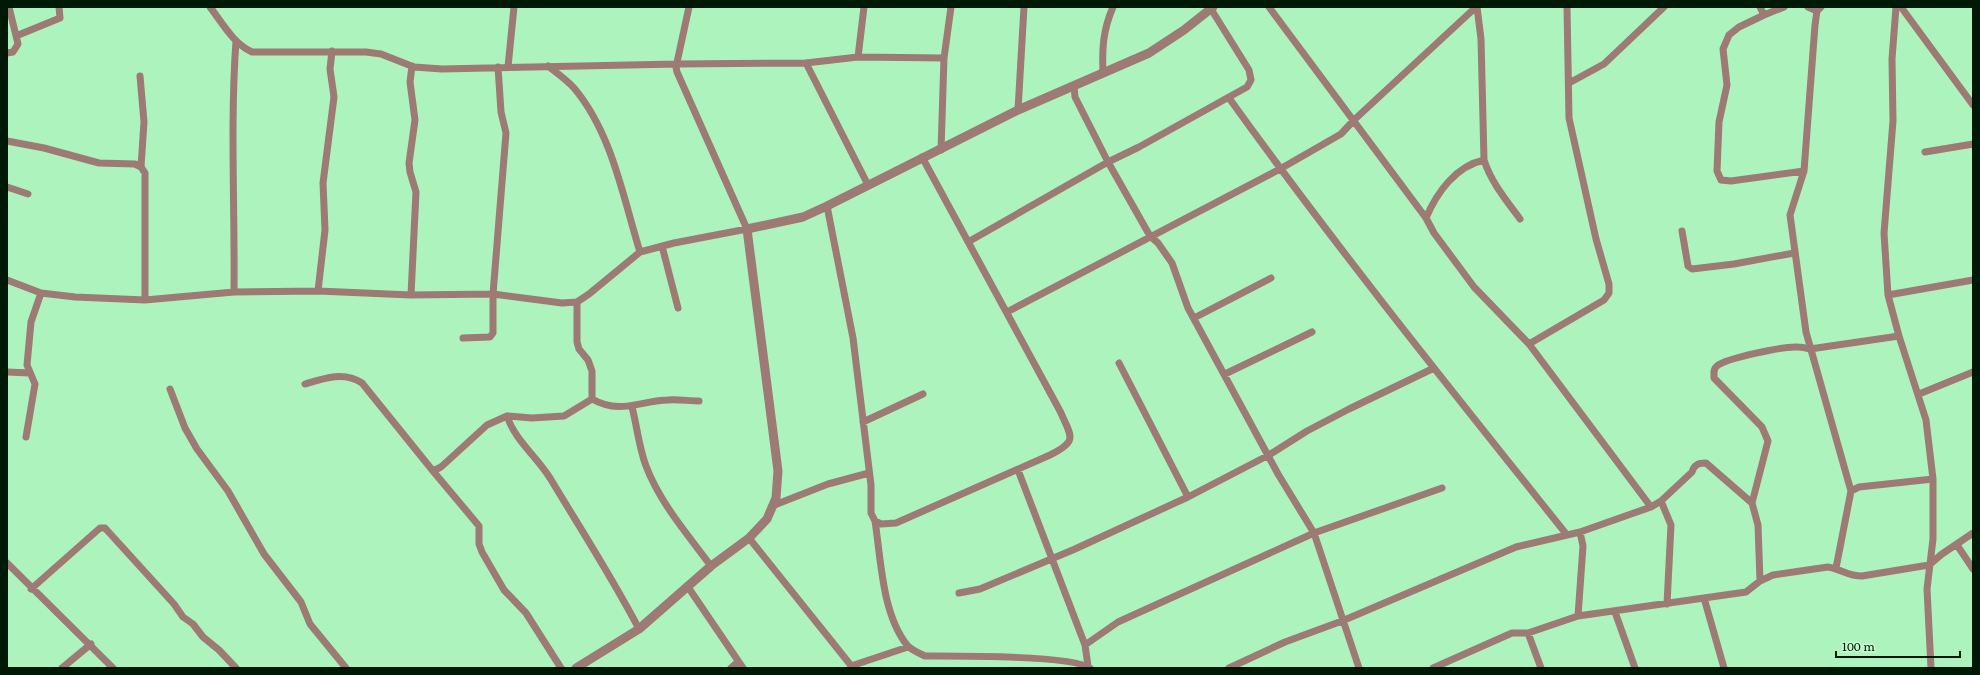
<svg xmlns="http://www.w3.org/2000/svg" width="1980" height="675" font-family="Literata,serif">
<rect width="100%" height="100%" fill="#adf3be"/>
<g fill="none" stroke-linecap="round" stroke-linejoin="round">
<path stroke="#9d7a73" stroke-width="7" d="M 210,7 C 223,24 233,43 252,52 L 366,52 L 381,54 L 414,67 L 442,69 L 677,64 L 806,63 L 858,57 L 944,58
M 1269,7 L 1426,218 L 1434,233 L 1474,287 L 1529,344 L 1651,507
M 1477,7 L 1481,39 L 1484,160 C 1491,182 1506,200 1520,219
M 1760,7 L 1764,15 L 1784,7
M 1808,7 L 1817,11
M 1821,7 L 1817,11 L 1815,25 L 1804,171 L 1790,215 L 1806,332 L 1851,491 L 1836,568
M 1896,7 L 1892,59 L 1893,121 L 1884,233 L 1888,295 L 1899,336 L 1926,420 L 1933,479 L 1933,539 L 1927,589 L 1931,668
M 1901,7 L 1973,105
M 1764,15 L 1739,27 L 1729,35 L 1723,49 L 1727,85 L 1719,122 L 1717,171 L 1721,180 L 1731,181 L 1804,171
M 16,36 L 60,18 L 59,7
M 7,53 L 13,52 L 18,44 L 9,7
M 858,57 L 864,7
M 806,63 L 868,185
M 548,66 C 557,73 567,80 574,88 C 612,133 623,197 640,252
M 508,67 L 514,7
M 1103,73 C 1102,48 1103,30 1113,7
M 140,76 L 144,122 L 141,167
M 1569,83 L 1604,64 L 1664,7
M 1074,86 L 1075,97 L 1108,162 L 1150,236 L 1158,243 L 1172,263 L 1188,308 L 1278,474 L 1314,533 L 1359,668
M 1229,98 C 1336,247 1452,391 1567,535
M 1018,110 L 1024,7
M 7,141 L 44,148 L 99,163 L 135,164 L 141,167 L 145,173 L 145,300
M 941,150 L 944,58 L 951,7
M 1925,152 L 1973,144
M 7,187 L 28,194
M 827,206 L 853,338 L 871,485 L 871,513 L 875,521 C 881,559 882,614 907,645 C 911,650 919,653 925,656 C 953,656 1072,655 1090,668
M 1426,218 C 1437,192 1456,166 1484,160
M 1682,231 L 1688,266 L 1692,269 L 1734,264 L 1794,253
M 968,242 L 1108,162 L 1139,147 L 1247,87 L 1251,80 L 1249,70 L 1211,9
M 662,246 L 678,308
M 7,280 L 41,293 L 75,297 L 145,300 L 234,292 L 318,291 L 411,295 L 493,294 L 562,303 L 577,302 L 589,294 L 640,252 L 674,243 L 747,229 L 677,72 L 676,67 L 689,7
M 318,291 L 325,230 L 323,183 L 334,97 L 330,69 L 332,51
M 234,292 C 235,208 230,124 236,41
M 411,295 L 416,192 L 410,172 L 409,163 L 415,120 L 410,82 L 412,66 L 414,67
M 1888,295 L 1973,280
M 1007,312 L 1280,169 L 1341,134 L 1354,120 L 1476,7
M 1194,318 L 1271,278
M 463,338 L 490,337 L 493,333 L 493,294 L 506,133 L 501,112 L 498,67
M 1529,344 L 1604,300 L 1609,293 L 1609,284 L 1596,239 L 1569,118 L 1567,7
M 1119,363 L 1188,497
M 7,372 L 30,373
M 1225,374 L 1312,332
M 305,384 C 324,378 344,371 362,383 L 433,471
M 170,389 L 185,428 L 197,449 L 228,491 L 264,554 L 301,602 L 310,624 L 346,668
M 1919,394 L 1973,372
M 592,399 C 621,415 638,401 668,400 C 678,399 689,401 699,401
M 632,407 C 637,426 639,448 646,466 C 660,503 688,535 711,566
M 507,416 C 515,440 536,456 550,478 C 580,528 612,577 639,629
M 863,422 L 923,394
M 26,437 L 35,384 L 27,365 L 31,322 L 41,293
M 1018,470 L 1085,645 L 1088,666
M 1851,491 L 1859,487 L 1933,479
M 1661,501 L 1671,525 L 1667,604
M 1752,503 L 1768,441 L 1762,427 L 1714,378 C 1714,373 1713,369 1717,366 C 1726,358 1785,346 1798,347 C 1802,347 1806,348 1810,349 L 1899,336
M 772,506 L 828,484 L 869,473
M 875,521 L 881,524 L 896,523 L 1050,455 C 1079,441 1071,436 1060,411 L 922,157
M 749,538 L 853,668
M 1957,545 L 1973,569
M 7,563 L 113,668
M 688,587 L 743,668
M 31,589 L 100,528 L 105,528 L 174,604 L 183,617 L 193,624 L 203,637 L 219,650 L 236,668
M 959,593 L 980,589 L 1075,549 L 1188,497 L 1269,455 L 1307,431 L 1349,409 L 1434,368
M 1704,598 L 1724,668
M 1615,612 L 1635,668
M 1578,616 L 1583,546 L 1580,532
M 1528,633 L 1541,668
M 1085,645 L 1118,622 L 1314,533 L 1442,488
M 851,666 L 908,647
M 62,668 L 91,644
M 561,668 L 526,613 L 504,590 L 482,552 L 479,544 L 479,526 L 433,471 L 441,467 L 487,425 L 507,416 L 532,418 L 564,416 L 592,399 L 592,371 L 588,360 L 579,349 L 577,342 L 577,302
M 731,668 L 738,662
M 1229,668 L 1285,642 L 1342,621 L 1516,547 L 1580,532 L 1651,507 L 1661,501 L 1692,472 C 1694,465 1698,463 1706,463 L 1752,503 L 1758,525 L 1760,581
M 1433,668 L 1512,633 L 1528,633 L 1578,616 L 1746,592 L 1760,581 L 1773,575 L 1828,567 C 1841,569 1848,576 1862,576 L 1929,565 L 1942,554 L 1973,533"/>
<path stroke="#9d7a73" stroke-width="9" d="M 576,668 L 639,629 L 711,566 L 749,538 L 767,519 L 776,498 L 778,471 L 747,229 L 803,217 L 827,206 L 1018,110 L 1149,53 L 1184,30 L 1213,7"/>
</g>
<rect width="1980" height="675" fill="none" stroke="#001806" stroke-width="16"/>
<path d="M1836 651v6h124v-6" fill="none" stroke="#001806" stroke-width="2"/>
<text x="1842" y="651" font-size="12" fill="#001806" stroke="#c5fcd2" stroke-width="3" paint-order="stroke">100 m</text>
</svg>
